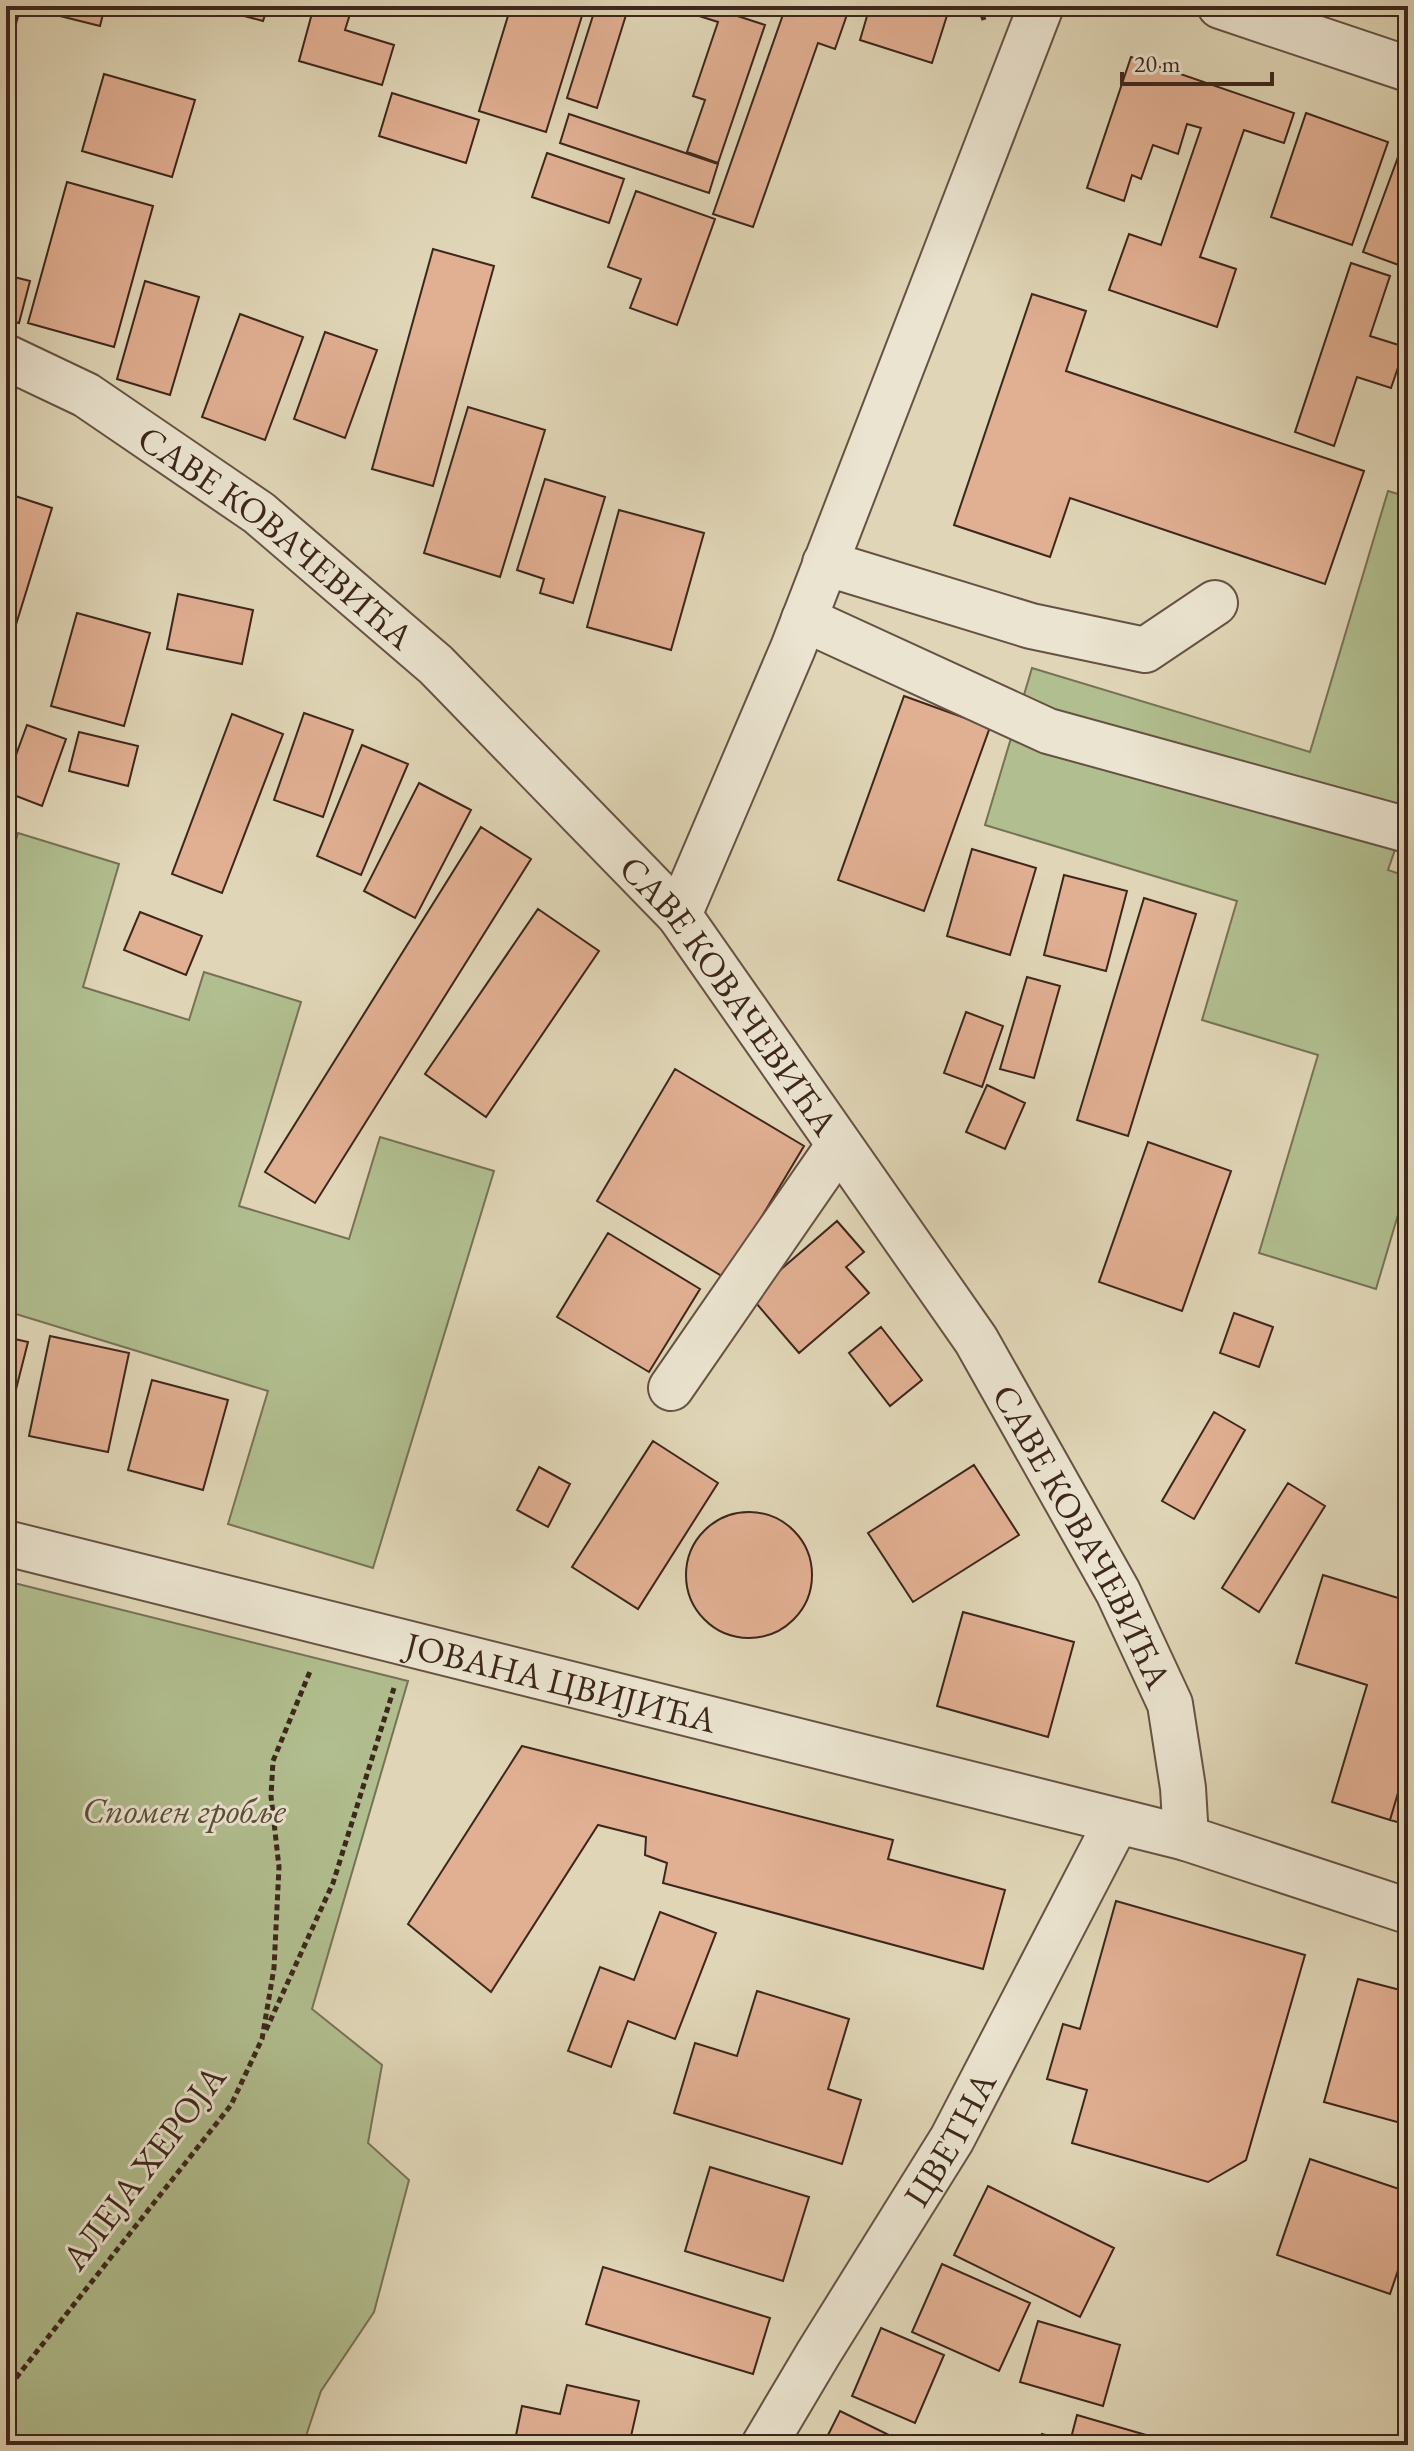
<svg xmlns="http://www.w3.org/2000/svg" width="1414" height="2451" font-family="'EB Garamond',serif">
<rect width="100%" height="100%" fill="#e0d6b7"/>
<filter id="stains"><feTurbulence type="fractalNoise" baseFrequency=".0025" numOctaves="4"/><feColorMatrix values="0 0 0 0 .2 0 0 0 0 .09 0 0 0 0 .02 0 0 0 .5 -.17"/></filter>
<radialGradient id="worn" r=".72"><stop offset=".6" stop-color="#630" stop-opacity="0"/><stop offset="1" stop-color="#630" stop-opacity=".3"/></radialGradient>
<path fill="#b1be8f" stroke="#777256" stroke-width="2" d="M 1388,491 L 1408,497 L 1408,812 L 1388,870 L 1408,877 L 1408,1181 L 1376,1289 L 1259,1253 L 1318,1055 L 1202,1020 L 1237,901 L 985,825 L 1032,668 L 1310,752 Z
M 18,833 L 119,864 L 83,987 L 189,1020 L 204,972 L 301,1002 L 239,1206 L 349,1239 L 380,1137 L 494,1171 L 373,1568 L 228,1524 L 268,1391 L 6,1311 L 6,874 Z
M 6,1581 L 408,1681 L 312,2009 L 382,2065 L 368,2143 L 409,2180 L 374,2312 L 321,2391 L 303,2445 L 6,2445 Z"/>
<path fill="#e1af92" stroke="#3d261c" stroke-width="2" d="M 6,6 L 21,6 L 6,59 Z
M 46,6 L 105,6 L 100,26 L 44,12 Z
M 228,6 L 268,6 L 263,21 L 226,11 Z
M 314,6 L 334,6 L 351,11 L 345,30 L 394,45 L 382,85 L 299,61 Z
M 511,6 L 585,6 L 546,132 L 479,111 Z
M 596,6 L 626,15 L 597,108 L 567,98 Z
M 682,6 L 707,6 L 765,25 L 718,163 L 687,152 L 705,100 L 693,96 L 718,22 L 680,10 Z
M 749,6 L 785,6 L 782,16 Z
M 786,6 L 850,6 L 835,49 L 818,43 L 753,227 L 713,214 Z
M 870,6 L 950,6 L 932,63 L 860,40 Z
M 1131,57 L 1294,113 L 1284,143 L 1244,130 L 1200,257 L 1236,269 L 1217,327 L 1109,290 L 1129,234 L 1161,245 L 1201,128 L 1187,124 L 1178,154 L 1153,145 L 1141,179 L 1132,175 L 1124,201 L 1087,188 Z
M 104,74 L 195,100 L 172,177 L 82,151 Z
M 392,93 L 479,120 L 466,163 L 379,136 Z
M 1306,113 L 1388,142 L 1352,245 L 1271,217 Z
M 569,114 L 718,164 L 709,193 L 560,143 Z
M 1401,149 L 1408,152 L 1407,268 L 1363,252 Z
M 547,153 L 624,179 L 609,223 L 532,197 Z
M 67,182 L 153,206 L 114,347 L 28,323 Z
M 636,191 L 715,219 L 677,325 L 630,308 L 641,279 L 608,267 Z
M 433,249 L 494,266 L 433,486 L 372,469 Z
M 1351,263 L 1390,276 L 1370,336 L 1405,347 L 1391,388 L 1357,377 L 1334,446 L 1295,432 Z
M 6,275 L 30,281 L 19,323 L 6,320 Z
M 145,281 L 199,297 L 170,395 L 117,379 Z
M 1032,294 L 1086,311 L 1066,371 L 1364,471 L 1325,584 L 1070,498 L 1050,557 L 954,525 Z
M 240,314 L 303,337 L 265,440 L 202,417 Z
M 325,332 L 377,350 L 345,438 L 294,419 Z
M 468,407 L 545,430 L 500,577 L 424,553 Z
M 545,479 L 605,497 L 573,603 L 540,593 L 544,579 L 517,570 Z
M 9,494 L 52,508 L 6,657 L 6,504 Z
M 619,510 L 704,533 L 671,650 L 587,627 Z
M 178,594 L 253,610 L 242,664 L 167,649 Z
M 77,613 L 150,633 L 124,726 L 51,706 Z
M 904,696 L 990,727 L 924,911 L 838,880 Z
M 304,713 L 353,730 L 323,817 L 274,800 Z
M 232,714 L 283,734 L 222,893 L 172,874 Z
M 27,725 L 66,739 L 42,806 L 6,792 L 6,782 Z
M 79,732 L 138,746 L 128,786 L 69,771 Z
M 362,745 L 408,764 L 361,875 L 317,856 Z
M 419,783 L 471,810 L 415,918 L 364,891 Z
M 481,827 L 531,859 L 315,1203 L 265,1172 Z
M 972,849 L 1036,868 L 1010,955 L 947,936 Z
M 1064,875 L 1127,891 L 1106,971 L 1044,955 Z
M 1144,898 L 1196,914 L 1128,1136 L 1077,1120 Z
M 538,909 L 599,951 L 486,1117 L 425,1074 Z
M 140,912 L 202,936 L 186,975 L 124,950 Z
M 1027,977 L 1060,986 L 1034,1078 L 1000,1069 Z
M 966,1012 L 1003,1026 L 982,1087 L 944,1073 Z
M 675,1069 L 804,1146 L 725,1278 L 597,1201 Z
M 987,1085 L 1025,1103 L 1005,1149 L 966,1132 Z
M 1148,1142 L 1231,1171 L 1182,1311 L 1099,1282 Z
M 837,1221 L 864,1252 L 846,1267 L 869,1293 L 799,1353 L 750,1296 Z
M 608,1233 L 700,1289 L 649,1372 L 557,1317 Z
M 1234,1313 L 1273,1327 L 1259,1367 L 1220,1353 Z
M 881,1327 L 922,1380 L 890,1406 L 849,1353 Z
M 50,1336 L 129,1353 L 108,1452 L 29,1436 Z
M 6,1337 L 28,1342 L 9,1417 L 6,1416 Z
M 152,1380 L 228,1400 L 203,1490 L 128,1470 Z
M 1214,1412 L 1245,1430 L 1194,1519 L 1162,1501 Z
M 653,1441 L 718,1483 L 638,1609 L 572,1567 Z
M 974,1465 L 1019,1535 L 913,1602 L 868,1533 Z
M 539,1467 L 570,1484 L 548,1527 L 517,1510 Z
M 1288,1483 L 1325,1506 L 1259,1612 L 1222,1588 Z
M686 1575a63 63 0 1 1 126 0a63 63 0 1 1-126 0Z
M 1323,1575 L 1408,1601 L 1408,1759 L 1390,1820 L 1332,1802 L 1367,1685 L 1296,1663 Z
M 963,1612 L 1074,1642 L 1048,1737 L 937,1706 Z
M 522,1746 L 893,1840 L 888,1859 L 1005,1890 L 983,1969 L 663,1883 L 667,1863 L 645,1855 L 646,1837 L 598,1825 L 491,1992 L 408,1924 Z
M 1408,1759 L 1408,1825 L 1390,1820 Z
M 1116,1901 L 1305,1955 L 1246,2160 L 1208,2182 L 1072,2143 L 1087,2090 L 1047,2079 L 1063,2024 L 1080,2029 Z
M 660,1912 L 716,1933 L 675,2039 L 628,2021 L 611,2067 L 568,2051 L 600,1967 L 634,1980 Z
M 1358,1979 L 1408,1992 L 1408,2125 L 1324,2102 Z
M 757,1991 L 849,2019 L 828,2089 L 861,2100 L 842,2164 L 674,2113 L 695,2043 L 737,2056 Z
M 1310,2159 L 1408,2192 L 1408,2241 L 1390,2294 L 1277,2255 Z
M 710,2167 L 809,2197 L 783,2281 L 685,2251 Z
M 988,2186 L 1114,2248 L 1080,2317 L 954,2255 Z
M 942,2264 L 1030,2303 L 999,2371 L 912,2332 Z
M 603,2267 L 770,2318 L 753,2374 L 586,2324 Z
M 1038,2321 L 1120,2345 L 1103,2406 L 1020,2382 Z
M 881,2328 L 944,2355 L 915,2423 L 852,2396 Z
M 567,2385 L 639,2401 L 629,2445 L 514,2445 L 522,2406 L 560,2414 Z
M 840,2411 L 895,2438 L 892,2445 L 823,2445 Z
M 1077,2415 L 1153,2437 L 1151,2445 L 1038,2445 L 1042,2434 L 1070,2442 Z"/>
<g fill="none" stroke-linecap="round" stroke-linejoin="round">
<g stroke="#665243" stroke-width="48">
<g id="minor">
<path d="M 1220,6 L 1408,69"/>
<path id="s1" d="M 6,357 L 86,395 L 259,513 L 436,665 L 679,915 L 976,1340 L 1118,1592 L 1170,1704 L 1183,1788 L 1186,1838"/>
<path d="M 825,563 L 1031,626 L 1145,650 L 1215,603"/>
<path d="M 804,619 L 1048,731 L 1408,830"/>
<path d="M 679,915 L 793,648 L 1041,6"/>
<path d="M 671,1388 L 839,1145"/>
<path id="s2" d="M 6,1543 L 1186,1838 L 1408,1911"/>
<path id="s3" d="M 764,2445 L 818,2354 L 952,2139 L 1116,1823"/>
</g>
</g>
<path stroke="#3d261c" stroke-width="5" stroke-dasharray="6 4" stroke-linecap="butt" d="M 979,6 L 984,20
M 266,2030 L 333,1883 L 394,1688
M 6,2395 L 12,2383 L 231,2105 L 262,2039 L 274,1968 L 279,1867 L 271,1796 L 273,1761 L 311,1669"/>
<use href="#minor" stroke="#ebe4d0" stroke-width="44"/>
</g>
<g text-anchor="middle" stroke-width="6" stroke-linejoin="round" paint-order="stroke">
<g font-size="36" fill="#3d261c" stroke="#ebe4d0">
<text dy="13" stroke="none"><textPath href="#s1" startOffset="326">САВЕ КОВАЧЕВИЋА</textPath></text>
<text dy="13" stroke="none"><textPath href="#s1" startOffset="974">САВЕ КОВАЧЕВИЋА</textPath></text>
<text dy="13" stroke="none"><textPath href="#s1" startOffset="1622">САВЕ КОВАЧЕВИЋА</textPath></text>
<text dy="13" stroke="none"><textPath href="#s2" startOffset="572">ЈОВАНА ЦВИЈИЋА</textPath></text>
<text dy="13" stroke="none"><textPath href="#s3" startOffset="358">ЦВЕТНА</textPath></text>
<text transform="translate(143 2167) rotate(-53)" y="13">АЛЕЈА ХЕРОЈА</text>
</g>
<g font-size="36" font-style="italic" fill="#5a4c39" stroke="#ebe4d0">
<text x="184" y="1823">Спомен гробље</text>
</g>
</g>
<rect width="1414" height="2451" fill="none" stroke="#e0d6b7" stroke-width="32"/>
<rect x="8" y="8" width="1398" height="2435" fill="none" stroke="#3d261c" stroke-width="4"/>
<rect x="16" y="16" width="1382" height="2419" fill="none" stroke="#3d261c" stroke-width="2"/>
<path d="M1122 72v12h150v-12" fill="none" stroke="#3d261c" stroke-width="4"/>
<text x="1134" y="72" font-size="24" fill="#3d261c" stroke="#ebe4d0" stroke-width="6" paint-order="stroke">20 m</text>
<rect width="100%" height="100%" filter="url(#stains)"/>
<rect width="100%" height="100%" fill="url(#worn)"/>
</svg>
